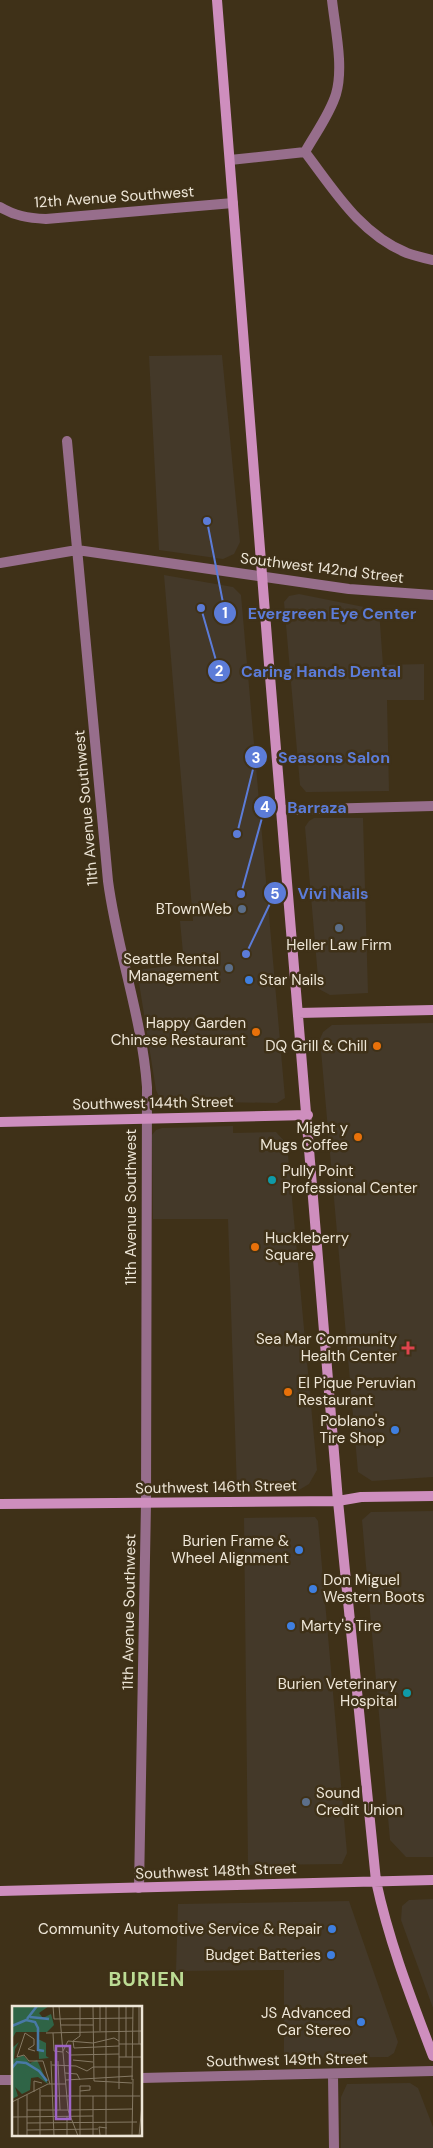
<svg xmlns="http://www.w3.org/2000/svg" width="433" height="2148" font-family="'DM Sans',sans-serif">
<rect width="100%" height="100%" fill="#3f3118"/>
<path fill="#443929" d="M 222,355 L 240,542 L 234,554 L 223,559 L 159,550 L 149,356 Z
M 164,575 L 233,587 L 241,595 L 285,1098 L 277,1103 L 161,1101 L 156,1090 L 137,970 L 184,964 L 180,921 L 193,921 Z
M 299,594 L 379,610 L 383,665 L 424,664 L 424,700 L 387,700 L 389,791 L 312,792 L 306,792 L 300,785 L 284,602 L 289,596 Z
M 314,818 L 363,818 L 368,993 L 330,995 L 319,989 L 305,827 L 309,821 Z
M 433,1023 L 433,1477 L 372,1481 L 358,1472 L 320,1039 L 323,1032 L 332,1025 Z
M 233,1126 L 233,1133 L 276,1132 L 287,1144 L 317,1470 L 309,1484 L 299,1490 L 237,1491 L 228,1219 L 153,1219 L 152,1135 L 156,1130 L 162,1128 Z
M 433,1511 L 433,1857 L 406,1857 L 390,1840 L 362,1520 L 371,1512 Z
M 315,1517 L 318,1521 L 347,1853 L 342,1864 L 248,1865 L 244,1518 Z
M 433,1899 L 433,2008 L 401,1920 L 402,1906 L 409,1900 Z
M 349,1901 L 398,2042 L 394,2053 L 388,2057 L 284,2058 L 284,1970 L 176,1971 L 178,1904 Z
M 410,2083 L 418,2088 L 433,2127 L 433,2148 L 341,2148 L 341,2097 L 347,2084 Z"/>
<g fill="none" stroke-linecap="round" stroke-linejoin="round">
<path stroke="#976e8c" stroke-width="10" d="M 305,152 C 334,190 360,234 407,253 C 415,256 424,258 433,260
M 230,160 L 305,152 C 315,134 330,114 336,94 C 344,67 335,28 332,0
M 0,207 C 15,216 28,218 46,219 L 233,203
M 67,441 L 108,881 C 117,950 142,1017 147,1087 L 146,1503 L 139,1888
M 0,563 L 77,550 L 349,589 L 433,595
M 281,810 L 433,806
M 333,2075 L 334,2148
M 141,2078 L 433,2071
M 0,2080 L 14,2080"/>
<path stroke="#ce8ebe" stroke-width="10" d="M 217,0 L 269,664 L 338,1501 L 376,1881 C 389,1942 411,1998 433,2056
M 298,1013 L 433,1010
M 0,1122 L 308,1115
M 0,1504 L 338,1501 L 361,1497 L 433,1496
M 0,1891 L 433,1880"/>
</g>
<g fill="#5c6f8a" stroke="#3f3118" stroke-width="2">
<circle cx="242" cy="909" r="5"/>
<circle cx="339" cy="928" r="5"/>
<circle cx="229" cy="968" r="5"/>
<circle cx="306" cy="1802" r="5"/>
</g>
<g fill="#3f7fe0" stroke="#3f3118" stroke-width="2">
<circle cx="249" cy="980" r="5"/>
<circle cx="395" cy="1430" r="5"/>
<circle cx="299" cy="1550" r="5"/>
<circle cx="313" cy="1589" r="5"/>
<circle cx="291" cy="1626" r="5"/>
<circle cx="332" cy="1929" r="5"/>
<circle cx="331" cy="1955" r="5"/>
<circle cx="361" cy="2022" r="5"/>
</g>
<g fill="#e8710a" stroke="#3f3118" stroke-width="2">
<circle cx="256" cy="1032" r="5"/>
<circle cx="377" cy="1046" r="5"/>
<circle cx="358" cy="1137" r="5"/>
<circle cx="255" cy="1247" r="5"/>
<circle cx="288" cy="1392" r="5"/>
</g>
<g fill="#0f9aa8" stroke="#3f3118" stroke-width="2">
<circle cx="272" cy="1180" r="5"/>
<circle cx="407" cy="1693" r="5"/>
</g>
<path fill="#e0444e" stroke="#3f3118" stroke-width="2" d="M405.5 1340.5h5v5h5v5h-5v5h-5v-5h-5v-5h5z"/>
<g text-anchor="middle" stroke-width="5" stroke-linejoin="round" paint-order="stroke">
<g font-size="15" fill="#eee6d7" stroke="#3f3118">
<text transform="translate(114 197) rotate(-4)" y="5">12th Avenue Southwest</text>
<text transform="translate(322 568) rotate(7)" y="5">Southwest 142nd Street</text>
<text transform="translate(86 808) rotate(-95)" y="5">11th Avenue Southwest</text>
<text transform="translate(153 1103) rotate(-1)" y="5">Southwest 144th Street</text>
<text transform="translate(131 1207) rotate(-90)" y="5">11th Avenue Southwest</text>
<text transform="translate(216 1487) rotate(-1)" y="5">Southwest 146th Street</text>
<text transform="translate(129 1612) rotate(-89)" y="5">11th Avenue Southwest</text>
<text transform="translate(216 1871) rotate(-2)" y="5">Southwest 148th Street</text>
<text transform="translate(287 2060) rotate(-1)" y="5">Southwest 149th Street</text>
</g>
<g font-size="15" fill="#eee6d7" stroke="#3f3118" text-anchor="end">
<text x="232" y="914">BTownWeb</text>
<text x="339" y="950" text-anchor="middle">Heller Law Firm</text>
<text x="219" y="964">Seattle Rental<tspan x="219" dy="17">Management</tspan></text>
<text x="259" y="985" text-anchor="start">Star Nails</text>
<text x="246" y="1028">Happy Garden<tspan x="246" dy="17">Chinese Restaurant</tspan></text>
<text x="367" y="1051">DQ Grill &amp; Chill</text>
<text x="348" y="1133">Might y<tspan x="348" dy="17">Mugs Coffee</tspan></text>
<text x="282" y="1176" text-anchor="start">Pully Point<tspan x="282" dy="17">Professional Center</tspan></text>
<text x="265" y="1243" text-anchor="start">Huckleberry<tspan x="265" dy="17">Square</tspan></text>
<text x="397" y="1344">Sea Mar Community<tspan x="397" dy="17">Health Center</tspan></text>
<text x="298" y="1388" text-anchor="start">El Pique Peruvian<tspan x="298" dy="17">Restaurant</tspan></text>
<text x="385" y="1426">Poblano's<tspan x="385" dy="17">Tire Shop</tspan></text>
<text x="289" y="1546">Burien Frame &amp;<tspan x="289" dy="17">Wheel Alignment</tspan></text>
<text x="323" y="1585" text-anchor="start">Don Miguel<tspan x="323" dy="17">Western Boots</tspan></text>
<text x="301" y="1631" text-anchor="start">Marty's Tire</text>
<text x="397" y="1689">Burien Veterinary<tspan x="397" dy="17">Hospital</tspan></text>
<text x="316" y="1798" text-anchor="start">Sound<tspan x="316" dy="17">Credit Union</tspan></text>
<text x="322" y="1934">Community Automotive Service &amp; Repair</text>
<text x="321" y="1960">Budget Batteries</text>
<text x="351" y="2018">JS Advanced<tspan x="351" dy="17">Car Stereo</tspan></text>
</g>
<g font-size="20" font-weight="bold" letter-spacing="1" fill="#bcdc94" stroke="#3f3118">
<text x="147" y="1986">BURIEN</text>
</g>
</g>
<g transform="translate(12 2006)">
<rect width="130" height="130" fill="#3f3118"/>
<path d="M 0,0 L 37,0 L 27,7 L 31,12 L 39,8 L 42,19 L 35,26 L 4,26 L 0,33 ZM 26,33 L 34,37 L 34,50 L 37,52 L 27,53 ZM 7,36 L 3,43 L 2,53 L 11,49 L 18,57 L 25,54 L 36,78 L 26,71 L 19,72 L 18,84 L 10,88 L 3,81 L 6,90 L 0,93 L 0,42 Z" fill="#2f6446"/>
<path fill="none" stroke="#4879a6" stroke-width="2.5" d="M 18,11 L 37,13M 15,13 L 25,0M 0,20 L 14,14 L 23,16 L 26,22 L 26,44 L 32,45M 0,62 L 5,56 L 14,57 L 27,65 L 35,75"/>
<path fill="none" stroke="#857964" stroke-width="1" d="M 41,0 L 42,13 L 121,12M 47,0 L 56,104 L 66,130M 68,0 L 68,30 L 61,35 L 62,42 L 107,40M 81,0 L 82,75 L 120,77M 88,0 L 88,25M 94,0 L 94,130M 127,0 L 127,38M 49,19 L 81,19M 34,27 L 130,25M 41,27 L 42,45 L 51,46M 107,38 L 130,38M 51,45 L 56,35 L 81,37 L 102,32 L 107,35M 54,45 L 59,49 L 107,48M 5,51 L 13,27 L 22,33 L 22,39 L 16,43 L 23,45M 5,51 L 12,49 L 17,55 L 31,55 L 38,78M 107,51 L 130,51M 114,51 L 114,0M 61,54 L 81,56M 39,55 L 42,130M 46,55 L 48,104M 40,59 L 64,60 L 75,65 L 81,61 L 120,61M 53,67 L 65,68 L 68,74M 54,74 L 121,70M 120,74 L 121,0M 28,83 L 28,130M 107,83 L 107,0M 22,86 L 22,75 L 30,77M 29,90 L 128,90M 0,96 L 36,78 L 54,78M 15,104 L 56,104M 56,104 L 121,103M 55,110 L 55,130M 0,111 L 81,110M 15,117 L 125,116M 15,124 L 86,123M 88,129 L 87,121 L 95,122M 6,130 L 6,93M 15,130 L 15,89M 58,130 L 130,129M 68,130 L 68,80 L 78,80 L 78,84 L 68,85M 81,130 L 81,90M 120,130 L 121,73M 127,130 L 130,98"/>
<path fill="#9e64c6" fill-opacity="0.15" stroke="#9e64c6" stroke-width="2.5" d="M 44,40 L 58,40 L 58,113 L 44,113 Z"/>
<rect width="130" height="130" fill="none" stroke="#eee6d7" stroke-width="2.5"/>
</g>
<path fill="none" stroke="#5c7cd8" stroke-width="2" d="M207 521L225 613M201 608L219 671M237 834L256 757M241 894L265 807M246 954L275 893"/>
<g fill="#5c7cd8" stroke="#3f3118" stroke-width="2">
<circle cx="207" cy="521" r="5"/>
<circle cx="201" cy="608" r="5"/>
<circle cx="237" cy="834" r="5"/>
<circle cx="241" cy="894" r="5"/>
<circle cx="246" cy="954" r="5"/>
<circle cx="225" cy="613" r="12"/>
<circle cx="219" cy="671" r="12"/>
<circle cx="256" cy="757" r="12"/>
<circle cx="265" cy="807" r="12"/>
<circle cx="275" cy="893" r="12"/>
</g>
<g font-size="15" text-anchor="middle" font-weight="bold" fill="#fff">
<text x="225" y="618">1</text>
<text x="219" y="676">2</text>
<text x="256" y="763">3</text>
<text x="265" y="812">4</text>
<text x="275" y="899">5</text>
</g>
<g font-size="16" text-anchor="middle" font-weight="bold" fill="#5c7cd8" stroke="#3f3118" stroke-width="5" stroke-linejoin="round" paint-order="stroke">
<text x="332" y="619">Evergreen Eye Center</text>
<text x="321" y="677">Caring Hands Dental</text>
<text x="334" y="763">Seasons Salon</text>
<text x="317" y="813">Barraza</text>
<text x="333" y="899">Vivi Nails</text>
</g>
</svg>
